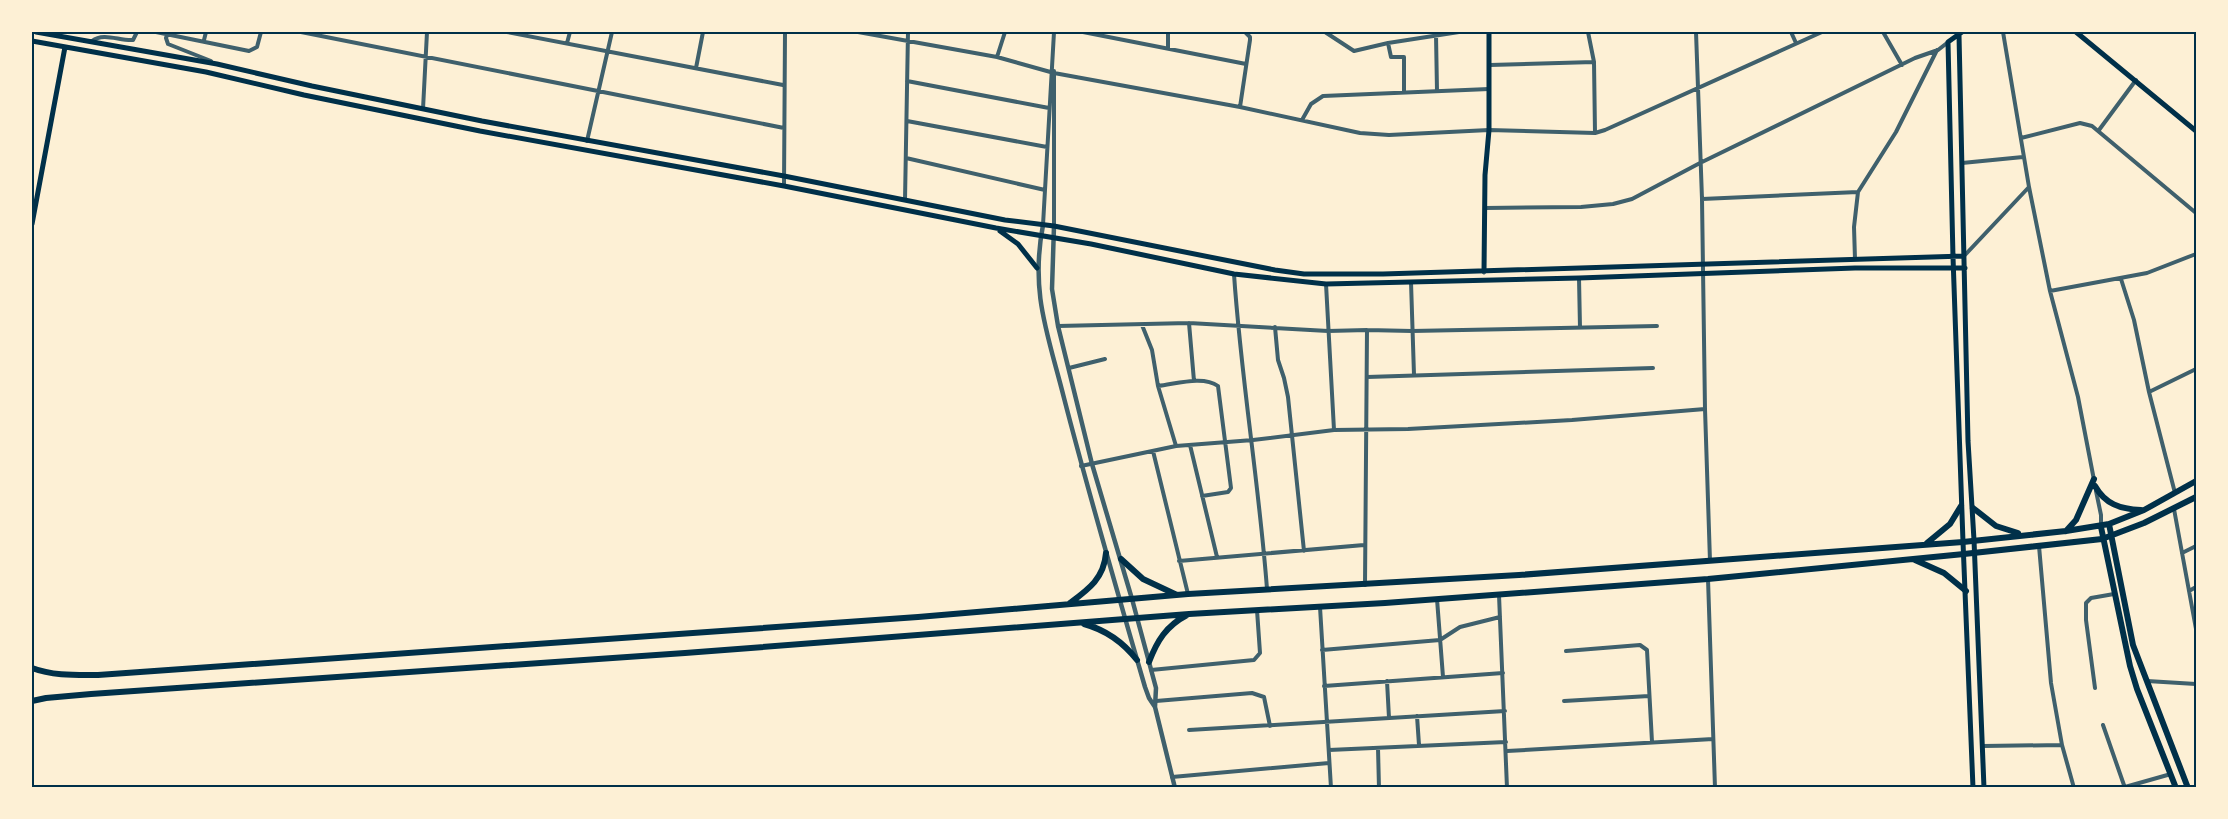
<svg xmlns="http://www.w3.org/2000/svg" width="2228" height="819" font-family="Mulish,sans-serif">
<rect width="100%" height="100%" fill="#fdf0d5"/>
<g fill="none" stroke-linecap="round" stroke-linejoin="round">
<path stroke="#3f606c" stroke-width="4" d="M 156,32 L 249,51 L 257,47 L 261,32
M 168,32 L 166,38 L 168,44 L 211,61
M 301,32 L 784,128
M 507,32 L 783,85
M 858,32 L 997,57 L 1054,73 L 1240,107 L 1360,133 L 1389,135 L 1489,130 L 1595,133 L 1605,130 L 1822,32
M 1083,32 L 1246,64
M 1325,32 L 1354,51 L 1388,43 L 1459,32
M 1588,32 L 1594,62
M 1696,32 L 1702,199 L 1705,409 L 1710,561
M 1791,32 L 1796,43
M 1883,32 L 1902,65
M 2003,32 L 2029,187 L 2050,291 L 2078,397 L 2094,480
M 1436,35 L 1437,91
M 204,40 L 206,32
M 92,41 C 104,32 119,41 133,40 L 137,32
M 567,43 L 570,32
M 1388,43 L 1391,57 L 1404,57 L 1404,92
M 1168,48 L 1168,32
M 997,57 L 1005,32
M 1490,65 L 1594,62 L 1595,133
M 696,68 L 703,32
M 907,81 L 1049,108
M 1240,107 L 1250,40 L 1250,37 L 1245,32
M 423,109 L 427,32
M 1302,120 L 1311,104 L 1323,96 L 1489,89
M 907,121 L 1047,147
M 2099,130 L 2136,80
M 2021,138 L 2080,123 L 2092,126 L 2196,213
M 587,141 L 612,32
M 906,158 L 1045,190
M 1962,163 L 2023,157
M 784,186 L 785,32
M 1702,199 L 1858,192
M 905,200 L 908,32
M 1485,208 L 1581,207 L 1613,204 L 1632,199 L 1700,163 L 1915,58 L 1938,50 L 1947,43
M 1043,225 L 1054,32
M 1054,226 L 1054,71
M 1964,256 L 2029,187
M 1855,259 L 1854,227 L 1858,192 L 1896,132 L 1937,50
M 1234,274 C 1241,379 1259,483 1267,589
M 1579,278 L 1580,328
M 2121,279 L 2134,320 L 2149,392 L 2175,493
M 1411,282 L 1414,375
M 1326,284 L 1334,430
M 2050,291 L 2147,273 L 2196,254
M 1189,323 L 1194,381
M 1142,325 L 1152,350 L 1158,386 L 1176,446
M 1058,326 L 1189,323 L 1328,331 L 1367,330
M 1275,327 L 1278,360 L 1284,378 L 1288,397 L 1304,551
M 1069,368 L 1105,359
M 1367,377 L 1653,368
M 1158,386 C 1176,384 1203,375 1218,386 L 1231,488 L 1228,492 L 1202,496
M 2149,392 L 2196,369
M 1190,445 L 1217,557
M 1153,451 L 1188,594
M 1081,466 L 1176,446 L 1253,440 L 1334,430 L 1408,429 L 1572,420 L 1705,409
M 2096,491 L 2101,515 L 2101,525
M 2174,509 L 2196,629
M 2039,546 L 2051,683 L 2062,745
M 2182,553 L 2196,546
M 1179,561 L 1364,545
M 1708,579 L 1715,788
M 1365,585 L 1367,330 L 1412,331 L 1657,326
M 2189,591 L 2196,587
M 1499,595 L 1507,788
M 1437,599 L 1443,677
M 1320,607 L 1331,788
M 1322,650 L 1440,640 L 1460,627 L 1500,617
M 1566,651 L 1640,645 L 1647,650 L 1652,742
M 1151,670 L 1254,660 L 1260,653 L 1257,610
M 1387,681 L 1389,718
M 2147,681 L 2196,684
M 1324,686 L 1503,673
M 2095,688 L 2086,620 L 2086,603 L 2091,598 L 2114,594
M 1156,701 L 1252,693 L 1264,697 L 1270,726
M 1564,701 L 1649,696
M 1417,716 L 1419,745
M 2103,725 L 2125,788
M 1189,730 L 1505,711
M 1983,746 L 2062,745 L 2074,788
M 1378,748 L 1379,788
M 1329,750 L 1506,742
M 1507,751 L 1713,739
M 1172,777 L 1329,763
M 2125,787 L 2171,774"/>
<path stroke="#3f606c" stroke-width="4.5" d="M 1043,225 C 1030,293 1048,334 1064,398 C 1089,495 1117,591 1145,687 L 1149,698 L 1155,707
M 1054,226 L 1052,289 L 1058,326 L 1092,464 L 1132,599 L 1156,688 L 1155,707 L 1175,788"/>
<path stroke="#003049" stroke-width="5" d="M 36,32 L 217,64 L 312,86 L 482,121 L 784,176 L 1005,220 L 1054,226 L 1275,270 L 1304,274 L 1383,274 L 1964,256
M 1962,32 L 1948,42 L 1953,257 L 1963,542
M 2076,32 L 2196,131
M 1959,35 L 1968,441 L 1974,540
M 32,41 L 206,72 L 304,95 L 480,131 L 784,186 L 996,228 L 1091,244 L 1234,274 L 1326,284 L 1579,278 L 1855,268 L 1965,268
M 32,224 L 65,47
M 1000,231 L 1018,244 L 1037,268
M 1484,272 L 1485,175 L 1489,130 L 1489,32"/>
<path stroke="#003049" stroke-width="5" d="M 1974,540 L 1984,788
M 1963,542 L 1973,788"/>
<path stroke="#003049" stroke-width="6" d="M 2095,486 C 2105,504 2120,509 2141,510
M 1973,508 L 1996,526 L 2018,533
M 2109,524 L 2133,645 L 2188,788
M 2101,527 L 2130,666 L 2137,689 L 2176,788
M 2066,531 L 2076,520 L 2094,479
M 1927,543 L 1950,524 L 1961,506
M 1121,559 L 1143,579 L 1177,595
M 1915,560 L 1944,573 L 1966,591
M 1070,603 C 1089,589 1104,578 1106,553
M 1084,624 C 1106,630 1123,642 1137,660
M 1149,662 C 1157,641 1166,626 1187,615
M 32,668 C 53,676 76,675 98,675 L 918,617 L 1188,594 L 1519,575 L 1963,542 L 2066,531 L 2109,524 L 2144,510 L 2196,481
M 32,701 L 46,698 L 91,694 L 685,653 L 1189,614 L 1385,603 L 1708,579 L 1964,554 L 2102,539 L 2144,523 L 2196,497"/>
</g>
<rect width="2228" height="819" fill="none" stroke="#fdf0d5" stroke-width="66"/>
<rect x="33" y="33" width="2162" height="753" fill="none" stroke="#003049" stroke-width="2"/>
</svg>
